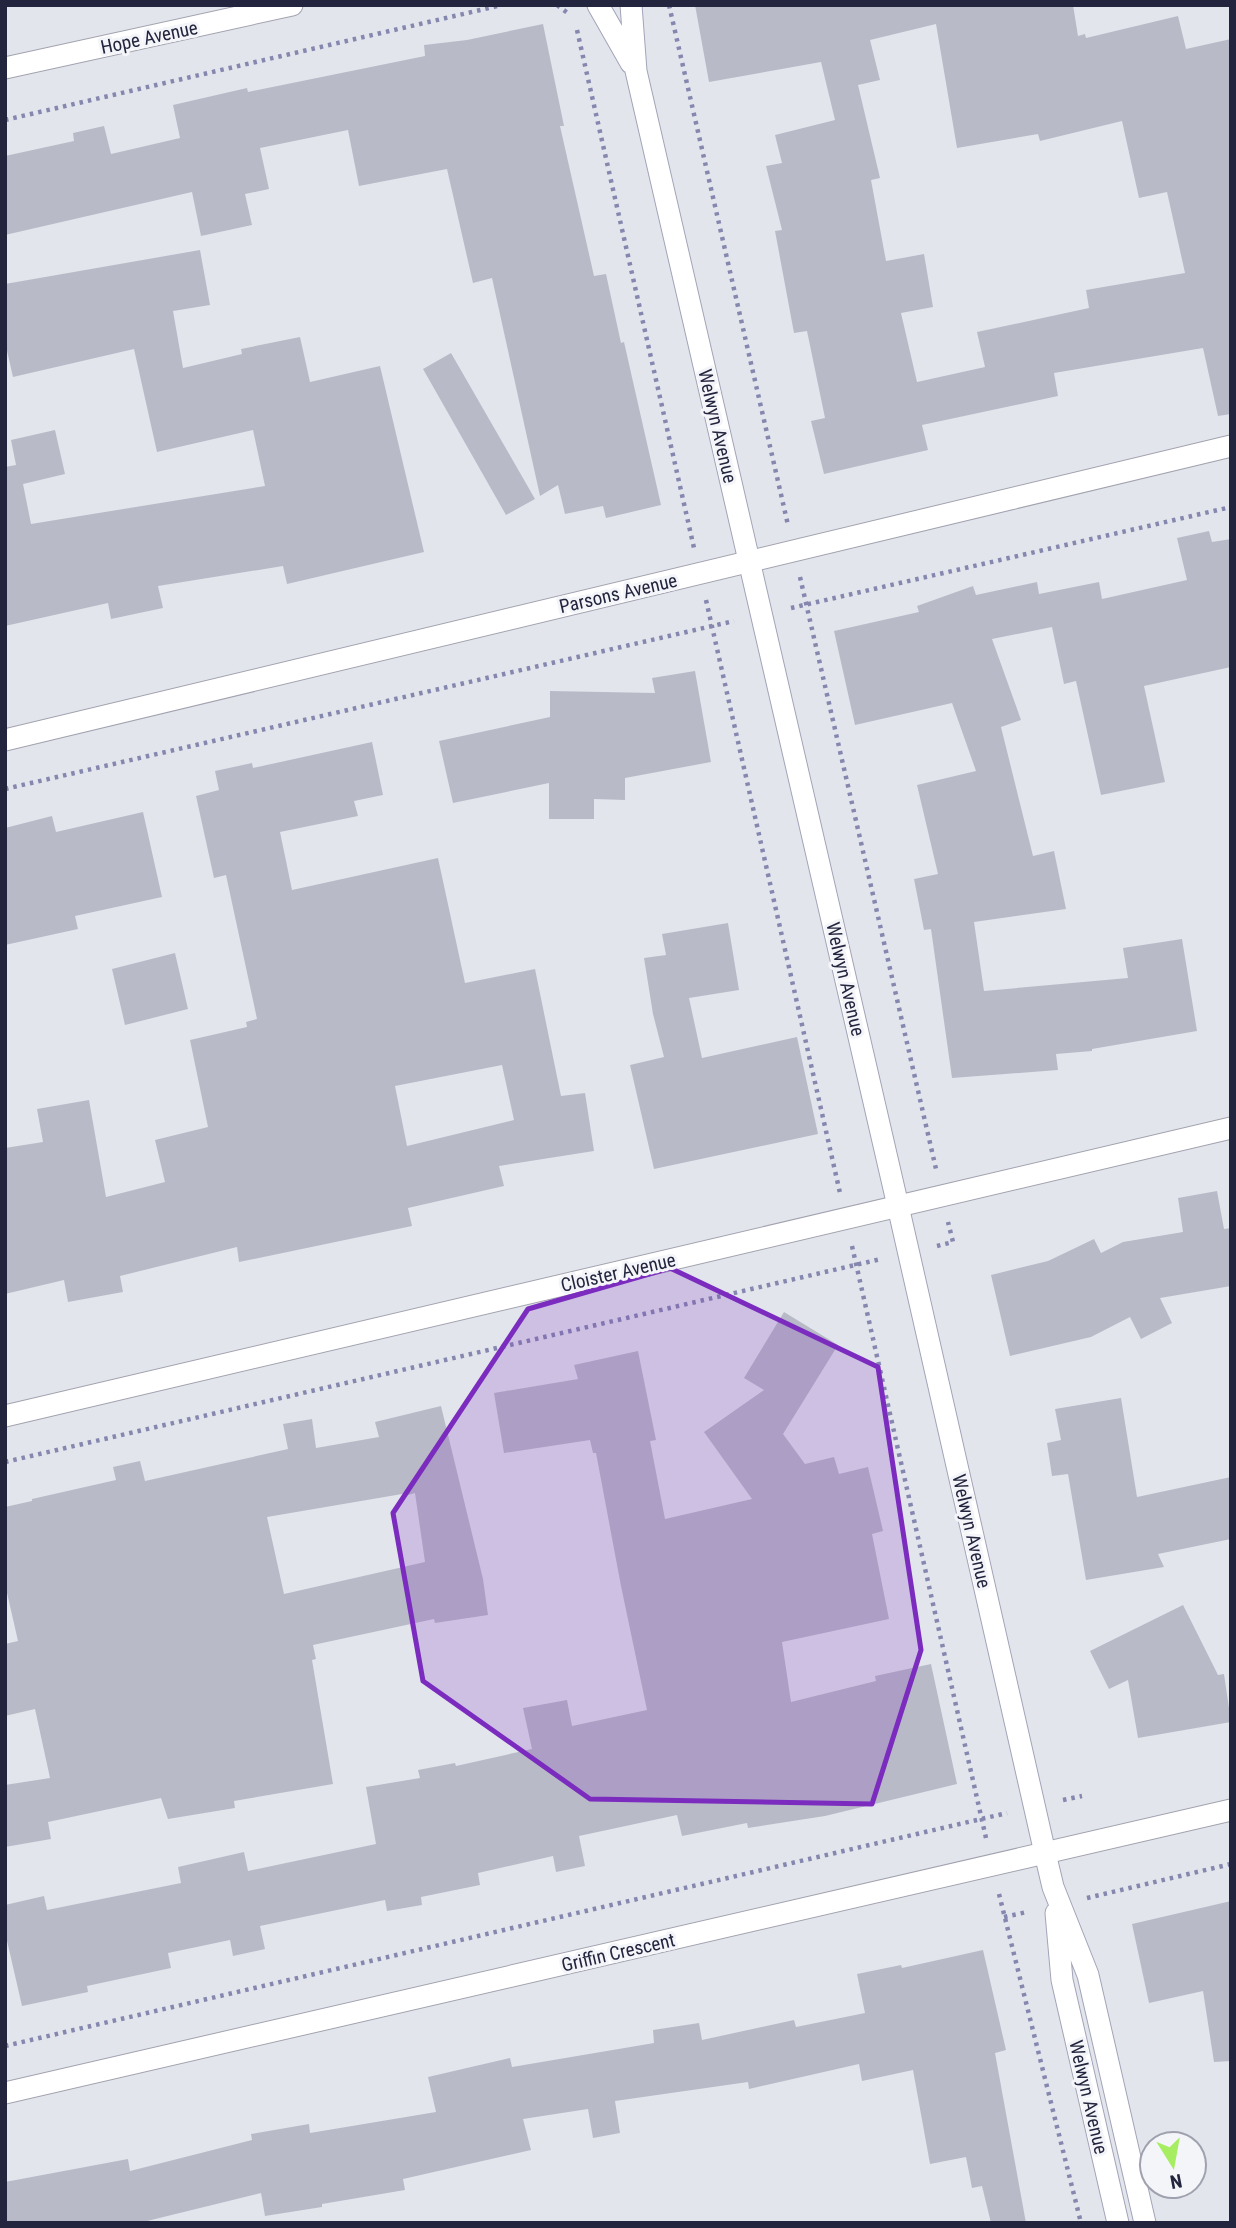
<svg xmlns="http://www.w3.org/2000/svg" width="1236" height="2228" font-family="'Roboto Condensed',sans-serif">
<rect width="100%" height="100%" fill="#e3e5ec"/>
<path fill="#b8bbc7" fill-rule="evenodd" d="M 695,5 L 1073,5 L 1078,36 L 1085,34 L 1086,38 L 1178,16 L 1186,49 L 1231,39 L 1231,414 L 1218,416 L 1203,348 L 1054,373 L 1058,396 L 922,425 L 928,450 L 824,474 L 811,421 L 825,418 L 807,331 L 794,333 L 775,231 L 782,230 L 766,166 L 782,163 L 775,135 L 835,120 L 821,62 L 709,82 ZM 936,24 L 957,148 L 1038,134 L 1040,141 L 1122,121 L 1139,198 L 1167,192 L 1185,273 L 1086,290 L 1089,308 L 977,332 L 985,367 L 917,382 L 901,313 L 933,307 L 924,254 L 886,261 L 871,180 L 880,178 L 858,85 L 880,80 L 870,40 Z
M 543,24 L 564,126 L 560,126 L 594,276 L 606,274 L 621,343 L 624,342 L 661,505 L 606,518 L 603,506 L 565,514 L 558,485 L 540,496 L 492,278 L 473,283 L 447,169 L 359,186 L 348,130 L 260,148 L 269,189 L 245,194 L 252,225 L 201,236 L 192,192 L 5,235 L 5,156 L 74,141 L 73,133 L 104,126 L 111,154 L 180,138 L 173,105 L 247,88 L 248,92 L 425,56 L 424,45 L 467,40 Z
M 200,250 L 210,305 L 173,311 L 183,368 L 242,354 L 241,349 L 300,337 L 310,382 L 380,366 L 424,552 L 287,584 L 283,566 L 158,586 L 163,608 L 111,619 L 108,603 L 5,626 L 5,467 L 16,465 L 11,440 L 55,430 L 65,474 L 23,484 L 31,524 L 265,486 L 253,430 L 157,452 L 134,349 L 13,377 L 5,342 L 5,284 Z
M 451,353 L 535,499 L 506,515 L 423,369 Z
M 1209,531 L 1212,542 L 1231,539 L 1231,667 L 1144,686 L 1165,782 L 1101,795 L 1076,681 L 1064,684 L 1052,627 L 992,639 L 1021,720 L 1001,727 L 1033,856 L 1054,851 L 1066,909 L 974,922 L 984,991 L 1128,978 L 1123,948 L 1182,939 L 1197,1031 L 1092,1049 L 1092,1051 L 1056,1054 L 1058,1070 L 952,1078 L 931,929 L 924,930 L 914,879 L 938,874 L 917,785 L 976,771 L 952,703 L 855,725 L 834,631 L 919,612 L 917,606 L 973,586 L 976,595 L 1037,582 L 1039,594 L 1099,582 L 1102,599 L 1187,580 L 1177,538 Z
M 695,671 L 711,762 L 625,778 L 625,800 L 594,799 L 594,819 L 549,819 L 549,783 L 453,803 L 439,741 L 550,717 L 550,691 L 655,693 L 652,678 Z
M 372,742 L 383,795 L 354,801 L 358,816 L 280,832 L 292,890 L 438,858 L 465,983 L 535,969 L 561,1096 L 585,1093 L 594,1151 L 499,1166 L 504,1186 L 408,1208 L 412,1226 L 239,1262 L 237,1247 L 120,1276 L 123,1292 L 68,1302 L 64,1280 L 5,1294 L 5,1148 L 43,1142 L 37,1109 L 89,1100 L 106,1197 L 165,1182 L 155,1140 L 208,1127 L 190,1040 L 247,1027 L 246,1022 L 257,1019 L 226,875 L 214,878 L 196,796 L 219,790 L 215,771 L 252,763 L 253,768 ZM 502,1065 L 514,1120 L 407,1146 L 395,1086 Z
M 143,812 L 162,897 L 75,916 L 78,929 L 5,945 L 5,828 L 52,816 L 56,832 Z
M 728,923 L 739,990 L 689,998 L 702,1058 L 797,1037 L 818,1134 L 654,1169 L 630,1065 L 664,1057 L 653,1014 L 644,958 L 666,955 L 662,934 Z
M 175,953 L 188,1009 L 125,1025 L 112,969 Z
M 1217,1191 L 1224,1229 L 1231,1228 L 1231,1286 L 1160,1298 L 1172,1323 L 1141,1339 L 1130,1317 L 1091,1337 L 1010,1356 L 991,1275 L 1048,1261 L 1094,1239 L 1101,1253 L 1123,1242 L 1183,1232 L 1178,1198 Z
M 784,1312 L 838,1345 L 783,1434 L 805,1464 L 834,1457 L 839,1474 L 868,1467 L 883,1531 L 872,1534 L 889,1619 L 782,1642 L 791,1702 L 876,1681 L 875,1676 L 931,1664 L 957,1784 L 825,1816 L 748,1828 L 747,1823 L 682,1836 L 677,1815 L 579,1836 L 585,1866 L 556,1872 L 553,1856 L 478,1873 L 480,1885 L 421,1897 L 422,1905 L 387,1911 L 385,1900 L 260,1926 L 265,1949 L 233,1956 L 230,1940 L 168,1953 L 171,1968 L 87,1986 L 88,1992 L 22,2006 L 5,1932 L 5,1905 L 44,1896 L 47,1910 L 181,1883 L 178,1867 L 244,1852 L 248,1871 L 376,1844 L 366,1787 L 420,1778 L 418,1770 L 455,1763 L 456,1766 L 532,1749 L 523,1708 L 567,1700 L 572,1726 L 647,1710 L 621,1586 L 596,1453 L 593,1453 L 590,1440 L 504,1453 L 494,1393 L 578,1379 L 574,1365 L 638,1351 L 656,1440 L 650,1441 L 665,1519 L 752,1499 L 704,1432 L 764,1390 L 744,1378 Z
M 1121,1398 L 1137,1497 L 1231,1477 L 1231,1539 L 1158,1554 L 1164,1567 L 1086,1580 L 1068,1474 L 1052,1476 L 1047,1443 L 1061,1440 L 1055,1409 Z
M 441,1406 L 483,1579 L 488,1615 L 435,1623 L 434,1619 L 313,1645 L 316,1659 L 312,1660 L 333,1784 L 234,1801 L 235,1808 L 168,1819 L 161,1798 L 48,1822 L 51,1839 L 5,1847 L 5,1785 L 50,1778 L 35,1709 L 5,1716 L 5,1644 L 18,1641 L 5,1584 L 5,1507 L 32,1501 L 32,1499 L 116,1480 L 113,1467 L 140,1461 L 145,1481 L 288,1449 L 283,1424 L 312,1419 L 316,1448 L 379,1437 L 375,1422 ZM 408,1493 L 408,1495 L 415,1493 L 425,1562 L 284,1594 L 267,1517 Z
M 1183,1605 L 1218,1675 L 1224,1674 L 1231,1722 L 1138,1738 L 1128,1680 L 1109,1689 L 1090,1651 Z
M 1231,1901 L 1231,2061 L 1214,2062 L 1203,1991 L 1149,2003 L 1132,1924 Z
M 983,1950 L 1006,2050 L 995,2053 L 1026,2223 L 991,2223 L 982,2186 L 972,2188 L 966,2157 L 930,2164 L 913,2070 L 862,2081 L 859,2064 L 749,2089 L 748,2082 L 615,2101 L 620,2133 L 593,2138 L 588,2109 L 523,2119 L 531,2150 L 403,2179 L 405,2190 L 322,2204 L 322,2207 L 265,2216 L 261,2193 L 139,2223 L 5,2223 L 5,2182 L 128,2159 L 130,2171 L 252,2140 L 251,2134 L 309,2124 L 310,2133 L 436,2112 L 428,2077 L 510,2058 L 512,2067 L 654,2043 L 653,2030 L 699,2023 L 702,2040 L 794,2020 L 796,2027 L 865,2013 L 857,1974 L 901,1965 L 902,1968 Z"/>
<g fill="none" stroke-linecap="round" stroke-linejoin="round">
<g stroke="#a2a3b0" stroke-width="23">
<path id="street" d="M 5,68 L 292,5
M 5,740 L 1231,446
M 5,1416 L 1231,1128
M 5,2093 L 1231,1810"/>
</g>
<g stroke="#a2a4b8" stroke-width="23">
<path id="secondary" d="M 598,5 L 631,63
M 631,5 L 636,71 L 898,1206 L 1045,1853 L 1053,1887 L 1088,1975 L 1145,2223
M 1056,1913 L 1062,1980 L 1118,2223"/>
</g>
<path stroke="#8587af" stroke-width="4.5" stroke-dasharray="3.5 5" stroke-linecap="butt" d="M 557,5 L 569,14
M 669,5 L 788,525
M 577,30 L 694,548
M 5,120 L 502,5
M 800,577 L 936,1169
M 706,600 L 840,1193
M 791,608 L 1231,507
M 5,789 L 734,621
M 852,1246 L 986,1838
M 937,1246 L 953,1242 L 948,1222
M 5,1462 L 881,1259
M 1063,1800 L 1082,1796
M 999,1894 L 1081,2223
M 1087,1898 L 1231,1864
M 1004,1917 L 1027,1912
M 5,2046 L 1007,1813"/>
<use href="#street" stroke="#fff" stroke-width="21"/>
<use href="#secondary" stroke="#fff" stroke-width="21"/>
</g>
<path fill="#7b2cbf" fill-opacity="0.2" stroke="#7b2cbf" stroke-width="5" stroke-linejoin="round" d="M 670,1268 L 878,1367 L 921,1650 L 872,1804 L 590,1799 L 423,1681 L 393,1513 L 528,1309 Z"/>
<g text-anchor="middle" stroke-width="6" stroke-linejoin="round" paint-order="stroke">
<g font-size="19" fill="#23243d" stroke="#f3f5f9">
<text transform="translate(149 37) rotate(-12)" y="7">Hope Avenue</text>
<text transform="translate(718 426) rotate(77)" y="7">Welwyn Avenue</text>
<text transform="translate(618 593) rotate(-13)" y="7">Parsons Avenue</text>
<text transform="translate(846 979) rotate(77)" y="7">Welwyn Avenue</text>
<text transform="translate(618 1272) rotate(-13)" y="7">Cloister Avenue</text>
<text transform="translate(972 1531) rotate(77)" y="7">Welwyn Avenue</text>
<text transform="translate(618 1952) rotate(-13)" y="7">Griffin Crescent</text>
<text transform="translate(1089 2097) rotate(77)" y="7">Welwyn Avenue</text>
</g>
</g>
<rect width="1236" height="2228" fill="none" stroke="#23243d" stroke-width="14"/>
<g transform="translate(1173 2165) rotate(169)"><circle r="33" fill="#f3f5f9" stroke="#a0a1ae" stroke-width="2"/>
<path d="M0-5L12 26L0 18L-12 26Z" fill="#a7ed61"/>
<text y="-10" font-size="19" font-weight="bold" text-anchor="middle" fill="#23243d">N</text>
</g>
</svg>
